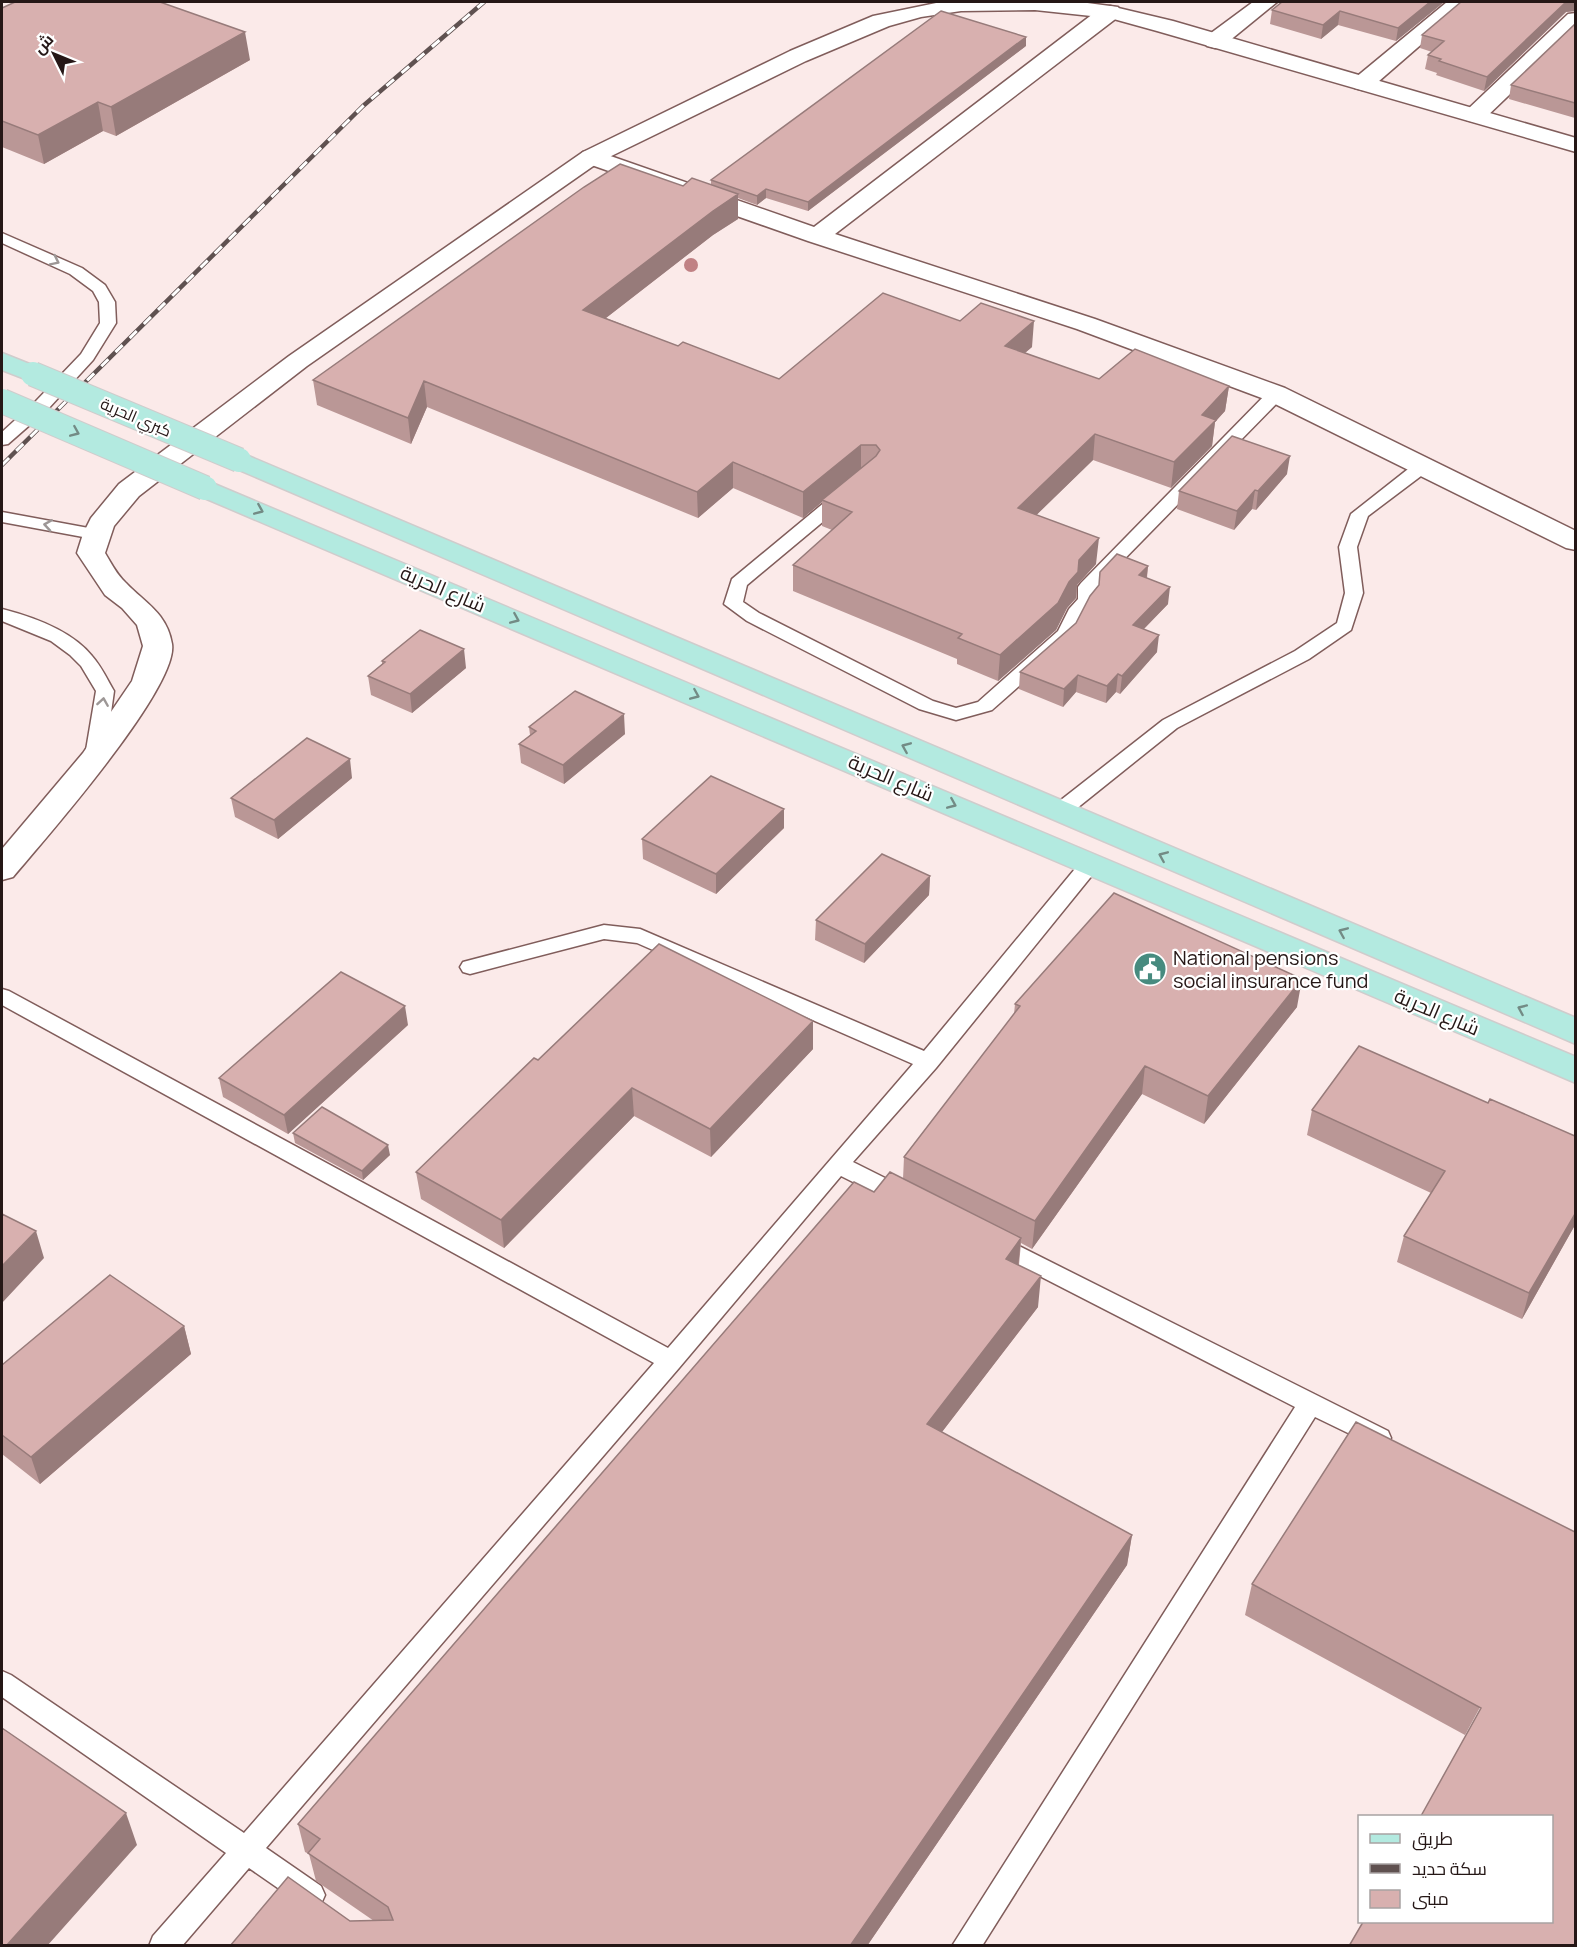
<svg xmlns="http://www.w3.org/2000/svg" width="1577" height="1947" font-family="Manrope,Cairo,sans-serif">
<rect width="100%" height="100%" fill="#fbeae9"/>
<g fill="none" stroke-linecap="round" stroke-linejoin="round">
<g stroke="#805d5b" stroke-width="3">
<path id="service" d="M 2,233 L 82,268 L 105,285 L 115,302 L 116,323 L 93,360 L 48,409 L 8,444 L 2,445 L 2,432 L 36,401 L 81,354 L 100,323 L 99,302 L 93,291 L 70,274 L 2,243 Z
M 1276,389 L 1284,394 L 1282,398 L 1096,588 L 1096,601 L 1086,612 L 1073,638 L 992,710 L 956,720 L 919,709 L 747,621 L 724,604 L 732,579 L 837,492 L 849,492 L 852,496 L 849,500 L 747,585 L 743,602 L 759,613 L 933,701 L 956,708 L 978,702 L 1058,631 L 1069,609 L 1078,599 L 1078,587 L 1081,583 L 1270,390 Z
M 1423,461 L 1429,462 L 1432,466 L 1429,470 L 1368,516 L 1357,547 L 1363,593 L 1351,630 L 1309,659 L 1177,728 L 1066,817 L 1059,819 L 1052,817 L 1049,812 L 1052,807 L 1163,720 L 1295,651 L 1337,623 L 1345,593 L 1339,547 L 1351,514 L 1417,462 Z
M 2,512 L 94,529 L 100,530 L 103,534 L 100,538 L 94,539 L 2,522 Z
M 2,609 C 33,617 71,630 92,656 C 101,666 107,679 114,691 L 105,756 L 102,760 L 95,762 L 88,760 L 85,756 L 96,691 L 81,666 L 70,655 L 51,641 L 2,621 Z
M 1091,856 L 1098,858 L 1101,863 L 1098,868 L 936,1068 L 853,1162 L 913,1192 L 916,1198 L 913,1204 L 905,1207 L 897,1204 L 841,1176 L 679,1368 L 266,1848 L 321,1886 L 325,1895 L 321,1904 L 311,1908 L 301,1904 L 249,1868 L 182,1946 L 149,1946 L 153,1936 L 226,1853 L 2,1697 L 2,1671 L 11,1675 L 244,1833 L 654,1363 L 2,1005 L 2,989 L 9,991 L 668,1348 L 913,1064 L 637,943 L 604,939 L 470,974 L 463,972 L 460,967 L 463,962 L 604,925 L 640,929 L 924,1051 L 1084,858 Z
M 995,1234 L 1388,1431 L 1391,1438 L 1388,1445 L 1379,1448 L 1315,1417 L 982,1946 L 952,1946 L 1295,1407 L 987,1249 L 983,1243 L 987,1237 Z"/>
</g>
<g stroke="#805d5b" stroke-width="3">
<path id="minor" d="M 1253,2 L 1277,2 L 1223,46 L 1215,48 L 1207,46 L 1204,41 L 1207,36 Z
M 1447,2 L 1470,2 L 1371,88 L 1363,90 L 1355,88 L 1352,83 L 1355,78 Z
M 1110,6 L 1118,7 L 1121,12 L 1118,17 L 835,234 L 1095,319 L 1285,388 L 1576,531 L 1576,550 L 1566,548 L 1267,400 L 1077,329 L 808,241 L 583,162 L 579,157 L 583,152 L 591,150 L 599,152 L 814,227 L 1102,7 Z
M 1576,13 L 1576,31 L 1483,120 L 1475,122 L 1467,120 L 1464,115 L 1467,110 L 1568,14 Z"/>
</g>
<g stroke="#805d5b" stroke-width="3">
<path id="tertiary" d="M 941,2 L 1080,2 L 1110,6 L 1173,21 L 1576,138 L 1576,152 L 1157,31 L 1110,18 L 1035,10 L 961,11 L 921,17 L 889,26 L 806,61 L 599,162 L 307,366 L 139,496 L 114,526 L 105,553 C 111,563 117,575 126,583 C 145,603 167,613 172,644 C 179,687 45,839 13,877 L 2,880 L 2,849 L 83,753 L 132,681 L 143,646 L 137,625 L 122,608 L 105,595 L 77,553 L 83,534 L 91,518 L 119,484 L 289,356 L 583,152 L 790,51 L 873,16 Z"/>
</g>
<g stroke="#cfcccc" stroke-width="3">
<path id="primary" d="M 2,353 L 42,369 L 46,374 L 42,379 L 33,382 L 2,370 Z
M 239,452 L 1576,1018 L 1576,1044 L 230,466 L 226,460 L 230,454 Z
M 205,480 L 1576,1057 L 1576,1083 L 195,494 L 191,488 L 195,482 Z"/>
</g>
<use href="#service" fill="#fff" fill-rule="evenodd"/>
<use href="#minor" fill="#fff" fill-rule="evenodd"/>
<use href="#tertiary" fill="#fff" fill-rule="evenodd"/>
<use href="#primary" fill="#b3eae0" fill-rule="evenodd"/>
<g stroke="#5f5150" stroke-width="4.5">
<path id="rail" d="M 2,465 L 363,106 L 484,2"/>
</g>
<use href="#rail" stroke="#fff" stroke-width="3" stroke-dasharray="10" stroke-linecap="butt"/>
<g stroke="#cfcccc" stroke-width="26" stroke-linecap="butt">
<path id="primary-bridge" d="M 33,374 L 239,460
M 2,401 L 205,488"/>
</g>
<use href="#primary-bridge" stroke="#b3eae0" stroke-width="24"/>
</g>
<circle fill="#c08184" cx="691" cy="265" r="7"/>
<path fill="#ba9796" d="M 1282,2 L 1444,2 L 1396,41 L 1338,25 L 1321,39 L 1270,24 L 1272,10 Z
M 1575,2 L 1575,11 L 1566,12 L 1484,91 L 1436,75 L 1437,73 L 1425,69 L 1428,55 L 1432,52 L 1420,48 L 1422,35 Z
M 2,8 L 250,60 L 116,136 L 103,131 L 44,164 L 2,147 Z
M 1575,24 L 1575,118 L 1509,99 L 1511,85 Z
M 1026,46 L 808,211 L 766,198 L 757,205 L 738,198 L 738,219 L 713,235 L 606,318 L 678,346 L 779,379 L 1032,347 L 1025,353 L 1099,379 L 1229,386 L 1225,411 L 1215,422 L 1212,446 L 1171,488 L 1093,460 L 1036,515 L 1096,564 L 1077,585 L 1076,598 L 1067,608 L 1056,630 L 998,681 L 957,664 L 957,659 L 793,591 L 793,565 L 832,530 L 822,526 L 822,502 L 803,518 L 733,488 L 698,518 L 427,407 L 411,444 L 317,405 L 313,380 L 683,186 L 711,185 L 711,180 Z
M 1287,474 L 1256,510 L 1252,509 L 1234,530 L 1177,509 L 1179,491 Z
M 1148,566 L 1147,578 L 1168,604 L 1144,629 L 1157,652 L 1120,694 L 1116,692 L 1106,703 L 1076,692 L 1063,707 L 1019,689 L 1020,672 L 1076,623 L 1099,586 L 1100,572 Z
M 382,661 L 466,668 L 412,713 L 371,695 L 368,676 L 382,664 Z
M 529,727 L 625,734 L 564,784 L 521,763 L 519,744 L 530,735 Z
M 352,778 L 278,839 L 235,817 L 231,798 Z
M 784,828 L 716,894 L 643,859 L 642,839 Z
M 930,876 L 929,895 L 864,963 L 815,940 L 816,920 Z
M 1015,1004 L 1297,1007 L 1204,1124 L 1142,1094 L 1032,1249 L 1021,1243 L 1019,1265 L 1038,1307 L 942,1432 L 1132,1535 L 1127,1565 L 867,1946 L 230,1946 L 350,1921 L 374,1921 L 316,1881 L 309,1854 L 305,1852 L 298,1824 L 874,1192 L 903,1179 L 904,1157 L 1014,1014 Z
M 813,1021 L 813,1049 L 711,1157 L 634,1116 L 504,1248 L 421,1199 L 416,1172 L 538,1060 Z
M 408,1025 L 288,1134 L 223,1097 L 219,1078 Z
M 1488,1103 L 1575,1225 L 1522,1319 L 1397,1262 L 1404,1236 L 1431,1193 L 1307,1135 L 1312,1110 Z
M 293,1133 L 390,1155 L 363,1180 L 295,1143 Z
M 184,1326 L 191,1354 L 40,1484 L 2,1454 L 2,1365 Z
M 1575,1532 L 1465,1735 L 1245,1615 L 1252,1584 Z"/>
<path fill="#977b7a" d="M 1430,2 L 1444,2 L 1396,41 L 1398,28 Z
M 1566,2 L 1575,2 L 1575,11 L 1566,12 L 1484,91 L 1487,77 Z
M 1340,11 L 1338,25 L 1321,39 L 1323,25 Z
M 245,32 L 250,60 L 116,136 L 111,107 Z
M 1026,37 L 1026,46 L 808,211 L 808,202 Z
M 98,102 L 103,131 L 44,164 L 38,135 Z
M 766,189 L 766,198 L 757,205 L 757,196 Z
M 738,194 L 738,219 L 713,235 L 584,335 L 583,310 L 713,211 Z
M 1034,321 L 1032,347 L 1003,371 L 1005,346 Z
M 424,381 L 427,407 L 411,444 L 408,418 Z
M 1229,386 L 1225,411 L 1215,422 L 1212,446 L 1171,488 L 1174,462 L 1202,415 Z
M 1095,434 L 1093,460 L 1017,534 L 1018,508 Z
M 861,445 L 861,470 L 822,500 L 822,502 L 803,518 L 803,492 Z
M 1290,456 L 1287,474 L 1256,510 L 1258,491 Z
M 733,462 L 733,488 L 698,518 L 697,492 Z
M 1255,490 L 1252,509 L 1234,530 L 1237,511 Z
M 1099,538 L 1096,564 L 1077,585 L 1076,598 L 1067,608 L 1056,630 L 998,681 L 1000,655 L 1079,560 Z
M 1148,566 L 1146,583 L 1139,575 Z
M 1170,587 L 1168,604 L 1131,642 L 1133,625 Z
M 1159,635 L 1157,652 L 1120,694 L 1122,676 Z
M 464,649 L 466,668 L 412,713 L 410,694 Z
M 1118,674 L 1116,692 L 1106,703 L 1107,686 Z
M 1078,675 L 1076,692 L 1063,707 L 1064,689 Z
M 624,714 L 625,734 L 564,784 L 563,765 Z
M 350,759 L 352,778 L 278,839 L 274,820 Z
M 784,809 L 784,828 L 716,894 L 716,874 Z
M 930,876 L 929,895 L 864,963 L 865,944 Z
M 1302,979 L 1297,1007 L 1204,1124 L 1208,1096 Z
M 405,1006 L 408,1025 L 288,1134 L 284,1115 Z
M 813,1021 L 813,1049 L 711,1157 L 710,1129 Z
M 1145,1066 L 1142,1094 L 1032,1249 L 1035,1221 Z
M 632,1088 L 634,1116 L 504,1248 L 501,1220 Z
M 388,1145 L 390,1155 L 363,1180 L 362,1171 Z
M 1575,1214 L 1575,1225 L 1522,1319 L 1529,1293 Z
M 36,1231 L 44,1258 L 2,1303 L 2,1266 Z
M 1021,1238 L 1018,1268 L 1006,1259 Z
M 1041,1276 L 1038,1307 L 925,1454 L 927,1424 Z
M 184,1326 L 191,1354 L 40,1484 L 31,1457 Z
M 1132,1535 L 1127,1565 L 867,1946 L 850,1946 Z
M 126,1813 L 137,1845 L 47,1946 L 6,1946 Z"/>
<path fill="#d8b0af" stroke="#977b7a" stroke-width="1.5" d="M 15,2 L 160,2 L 245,32 L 111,107 L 98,102 L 38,135 L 2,121 L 2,8 Z
M 1282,2 L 1430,2 L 1398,28 L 1340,11 L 1323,25 L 1272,10 Z
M 1461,2 L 1566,2 L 1487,77 L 1439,61 L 1441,59 L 1428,55 L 1444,41 L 1422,35 Z
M 941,11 L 1026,37 L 808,202 L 766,189 L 757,196 L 711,180 Z
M 1575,24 L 1575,103 L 1511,85 Z
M 620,164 L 683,186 L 692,178 L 738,194 L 713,211 L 583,310 L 678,346 L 683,342 L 779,379 L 883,293 L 960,321 L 981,303 L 1034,321 L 1005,346 L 1099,379 L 1135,349 L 1229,386 L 1202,415 L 1216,420 L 1174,462 L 1095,434 L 1018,508 L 1099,538 L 1079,560 L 1078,572 L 1069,582 L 1058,603 L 1000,655 L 958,638 L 962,634 L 793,565 L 852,512 L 822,500 L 876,456 L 880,450 L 876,445 L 861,445 L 803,492 L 733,462 L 697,492 L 424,381 L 408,418 L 313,380 L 584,187 Z
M 1232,436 L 1290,456 L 1258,491 L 1255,490 L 1237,511 L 1179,491 Z
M 1117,554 L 1148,566 L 1139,575 L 1170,587 L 1133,625 L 1159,635 L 1122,676 L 1118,674 L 1107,686 L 1078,675 L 1064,689 L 1020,672 L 1076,623 L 1090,596 L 1099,585 L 1100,572 Z
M 420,630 L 464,649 L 410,694 L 368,676 L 385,662 L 382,661 Z
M 575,691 L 624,714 L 563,765 L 519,744 L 536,731 L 529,727 Z
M 307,738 L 350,759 L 274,820 L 231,798 Z
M 711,776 L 784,809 L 716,874 L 642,839 Z
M 882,854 L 930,876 L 865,944 L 816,920 Z
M 1114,893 L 1302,979 L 1208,1096 L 1145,1066 L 1035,1221 L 904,1157 L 1020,1006 L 1015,1004 Z
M 659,944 L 813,1021 L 710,1129 L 632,1088 L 501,1220 L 416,1172 L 534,1058 L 538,1060 Z
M 341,972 L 405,1006 L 284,1115 L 219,1078 Z
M 1359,1046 L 1488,1103 L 1490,1099 L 1575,1136 L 1575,1214 L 1529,1293 L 1404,1236 L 1445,1171 L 1312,1110 Z
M 322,1107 L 388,1145 L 362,1171 L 293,1133 Z
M 890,1172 L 1021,1238 L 1006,1259 L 1041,1276 L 927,1424 L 1132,1535 L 850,1946 L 230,1946 L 288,1877 L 350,1921 L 393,1920 L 388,1907 L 308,1853 L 320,1839 L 298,1824 L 854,1182 L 874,1192 Z
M 2,1214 L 36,1231 L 2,1266 Z
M 110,1275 L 184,1326 L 31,1457 L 2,1435 L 2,1365 Z
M 1356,1422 L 1575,1532 L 1575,1946 L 1349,1946 L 1363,1922 L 1551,1922 L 1551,1816 L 1421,1816 L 1481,1708 L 1252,1584 Z
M 2,1728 L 126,1813 L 6,1946 L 2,1946 Z"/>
<defs><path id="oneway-chevron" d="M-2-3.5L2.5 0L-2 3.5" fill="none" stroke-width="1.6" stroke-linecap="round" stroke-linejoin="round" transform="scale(1.5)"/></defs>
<g stroke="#9d9796">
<use href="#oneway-chevron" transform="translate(55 261) rotate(26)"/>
<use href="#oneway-chevron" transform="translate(48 525) rotate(-171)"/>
<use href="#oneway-chevron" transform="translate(103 702) rotate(-81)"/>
</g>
<g stroke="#738b85">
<use href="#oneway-chevron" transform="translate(75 432) rotate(23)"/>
<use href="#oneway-chevron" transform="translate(259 510) rotate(23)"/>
<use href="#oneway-chevron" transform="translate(515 619) rotate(23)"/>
<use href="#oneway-chevron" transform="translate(695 695) rotate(23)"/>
<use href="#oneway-chevron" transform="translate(906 747) rotate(-157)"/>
<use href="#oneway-chevron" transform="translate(952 804) rotate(23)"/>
<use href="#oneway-chevron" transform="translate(1163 856) rotate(-157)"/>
<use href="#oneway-chevron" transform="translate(1343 932) rotate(-157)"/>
<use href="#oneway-chevron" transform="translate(1522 1009) rotate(-156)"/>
</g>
<defs>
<g id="civic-disc" transform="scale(1.725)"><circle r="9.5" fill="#478b7f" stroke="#fff"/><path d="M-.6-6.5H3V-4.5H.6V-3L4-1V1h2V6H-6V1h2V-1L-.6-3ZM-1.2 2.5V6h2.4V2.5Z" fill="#fff"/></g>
</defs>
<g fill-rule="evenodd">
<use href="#civic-disc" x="1150" y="969"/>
</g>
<g text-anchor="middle" stroke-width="4.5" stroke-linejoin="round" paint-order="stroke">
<g font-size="16" fill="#251716" stroke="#fff">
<text transform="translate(136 417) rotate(23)" y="6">كبري الحرية</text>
</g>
<g font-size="20" fill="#251716" stroke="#fff">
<text transform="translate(443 589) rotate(23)" y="7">شارع الحرية</text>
<text transform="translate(891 778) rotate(23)" y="7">شارع الحرية</text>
<text transform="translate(1437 1012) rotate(23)" y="7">شارع الحرية</text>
</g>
<g font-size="20" fill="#251716" stroke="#fff" text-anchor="start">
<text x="1173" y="965">National pensions<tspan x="1173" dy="23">social insurance fund</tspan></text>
</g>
</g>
<rect width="1577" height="1947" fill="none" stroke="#251716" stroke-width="6"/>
<rect x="1358" y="1815" width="195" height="108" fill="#ffffff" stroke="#a8a2a2" stroke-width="1.5"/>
<rect x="1370" y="1834" width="30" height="9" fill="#b3eae0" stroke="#a8a2a2" stroke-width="1.5"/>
<text x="1412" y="1845" font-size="18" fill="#251716">طريق</text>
<rect x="1370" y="1864" width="30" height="9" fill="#5f5150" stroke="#a8a2a2" stroke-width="1.5"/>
<text x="1412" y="1875" font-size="18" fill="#251716">سكة حديد</text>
<rect x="1370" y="1890" width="30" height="18" fill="#d8b0af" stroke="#a8a2a2" stroke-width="1.5"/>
<text x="1412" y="1905" font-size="18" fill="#251716">مبنى</text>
<g transform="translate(54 54) rotate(313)" stroke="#ffffff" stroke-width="4.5" paint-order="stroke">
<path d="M0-4.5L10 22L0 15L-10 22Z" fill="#251716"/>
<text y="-9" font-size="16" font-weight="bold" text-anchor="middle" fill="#251716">ش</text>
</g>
</svg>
